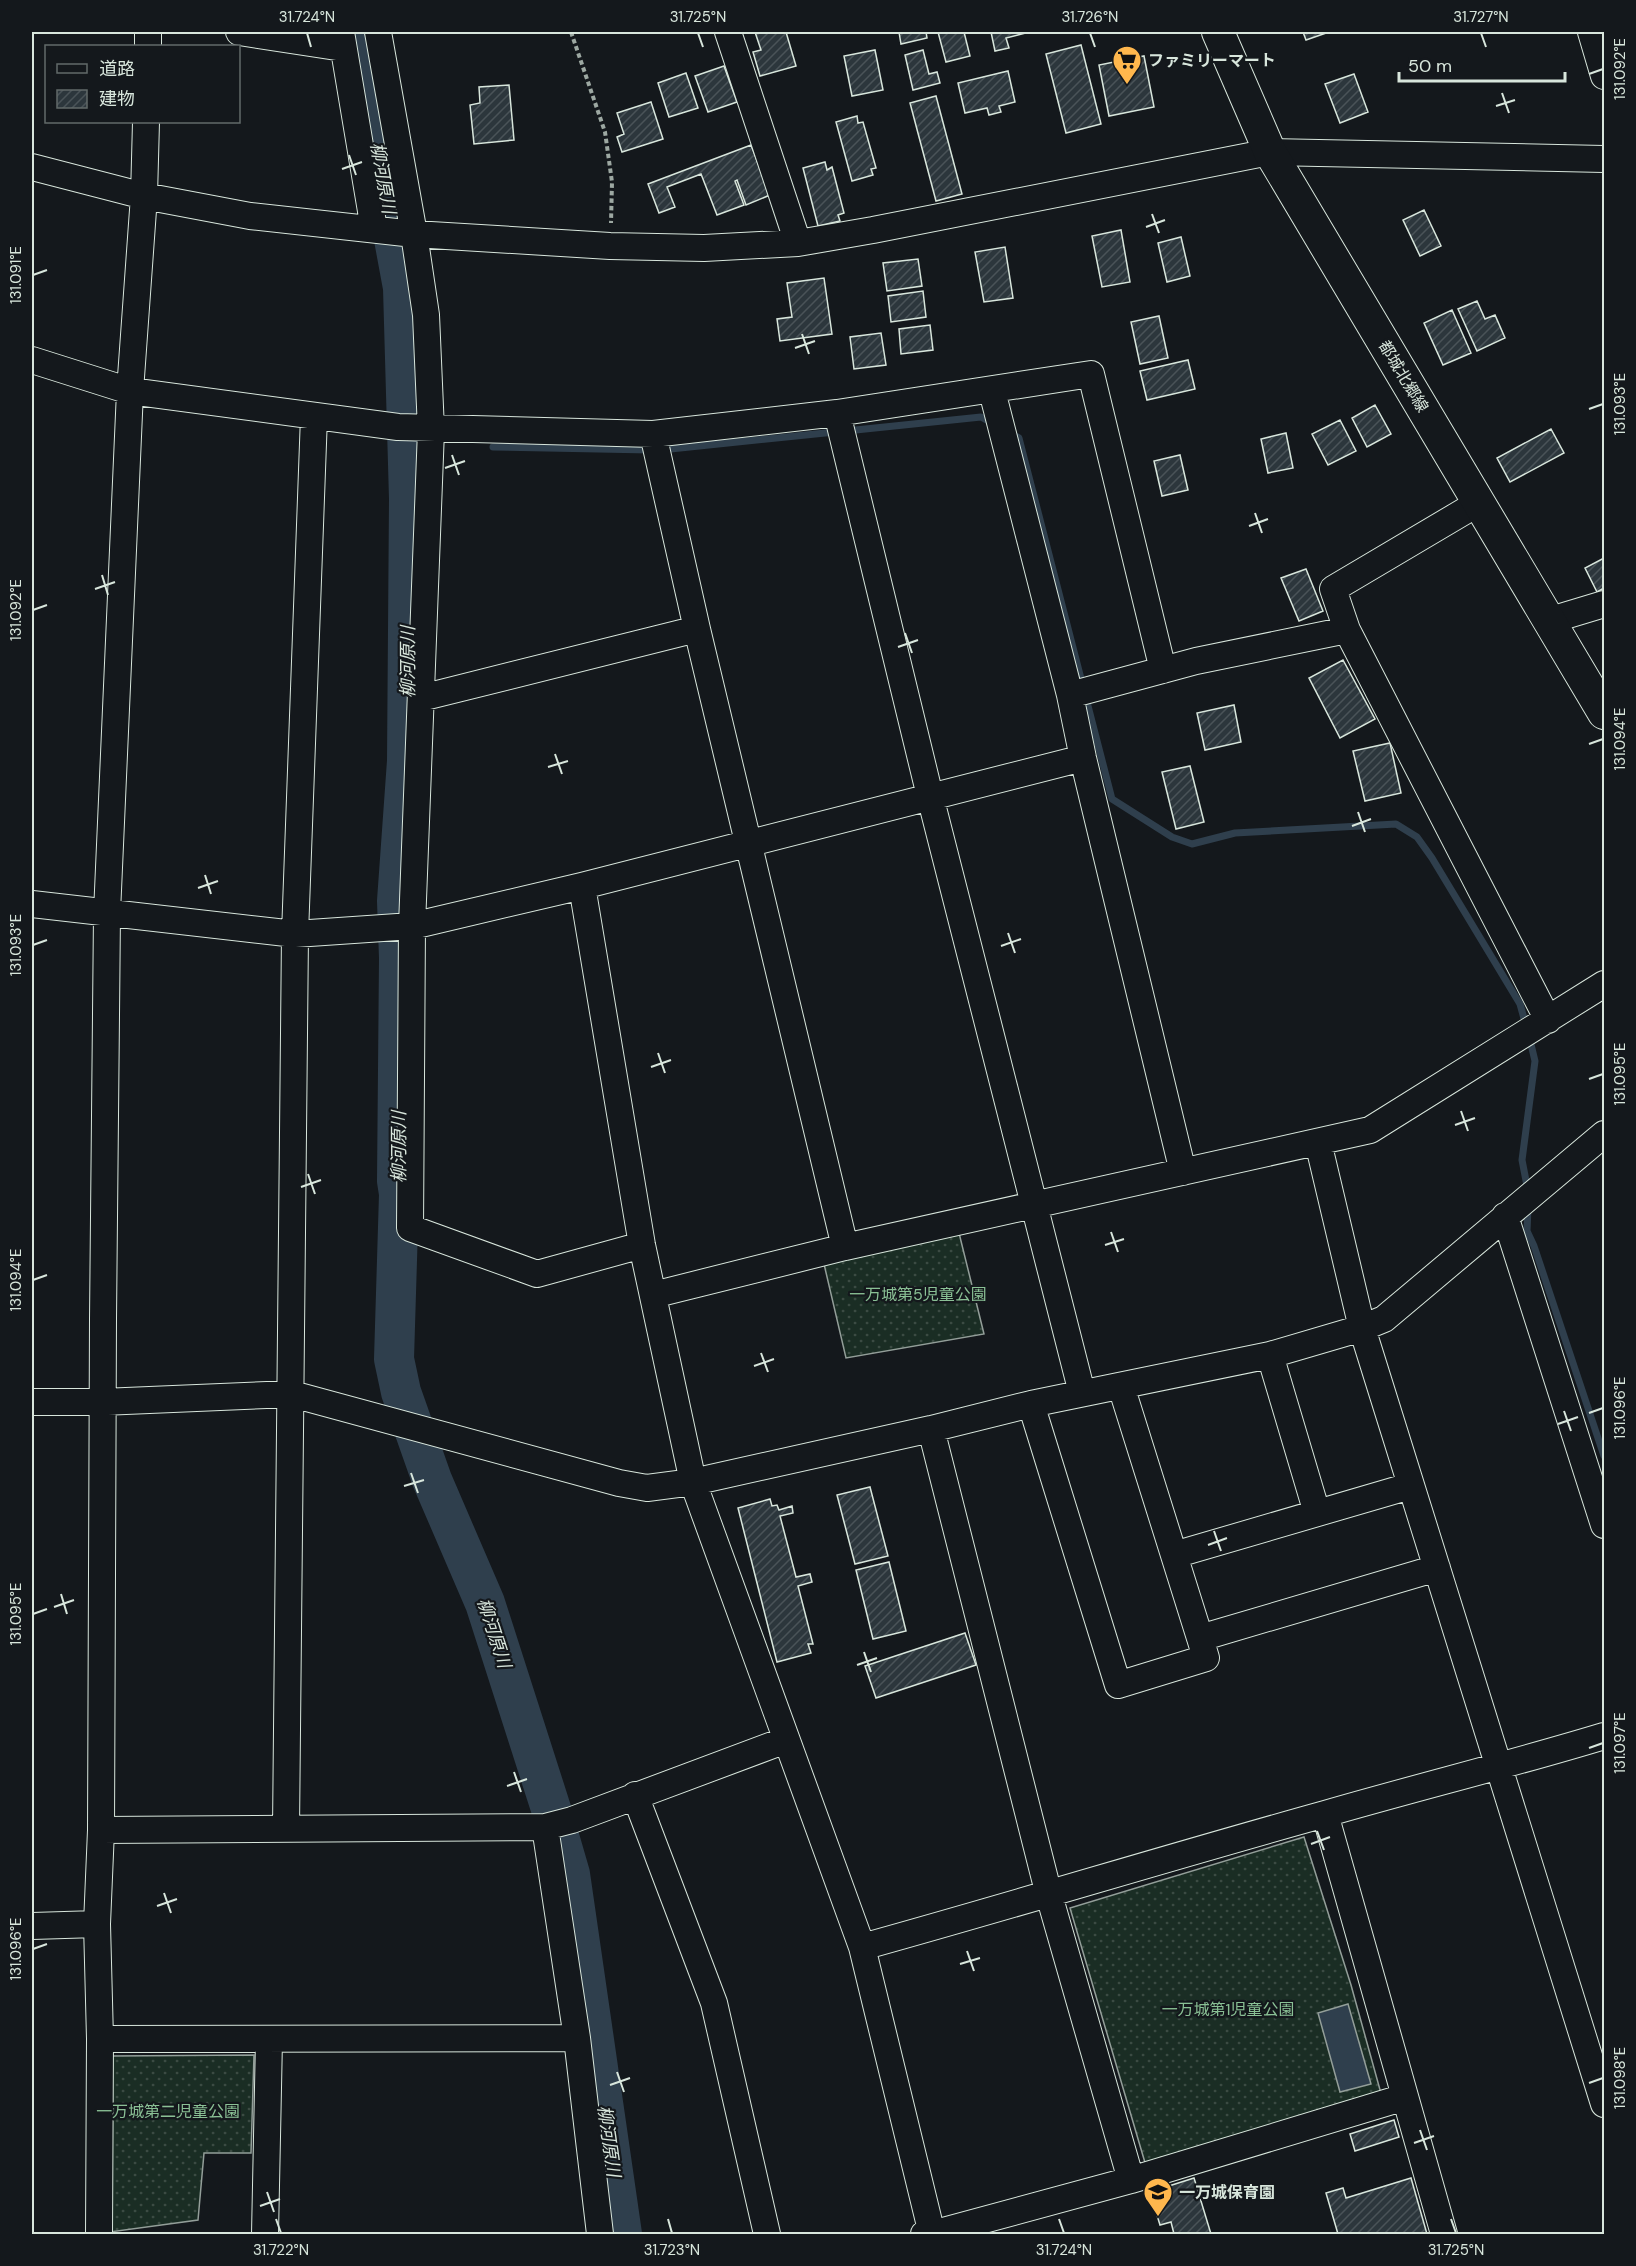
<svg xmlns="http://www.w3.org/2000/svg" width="1636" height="2266" font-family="'DM Sans','Noto Sans JP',sans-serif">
<defs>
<pattern id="grass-dots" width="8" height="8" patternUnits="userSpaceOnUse" patternTransform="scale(1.5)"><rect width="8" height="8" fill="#1a2d24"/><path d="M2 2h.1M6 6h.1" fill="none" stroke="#3b4b43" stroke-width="1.8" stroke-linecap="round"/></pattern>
<pattern id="building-hatch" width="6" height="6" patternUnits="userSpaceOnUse" patternTransform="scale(1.5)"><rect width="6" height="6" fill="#2c363c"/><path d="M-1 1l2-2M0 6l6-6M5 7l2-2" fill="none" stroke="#4a5358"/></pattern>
</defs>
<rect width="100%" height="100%" fill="#14181c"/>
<path fill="url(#grass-dots)" stroke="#939e99" stroke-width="1.5" d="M 959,1233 L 984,1334 L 846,1358 L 824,1264 Z
M 1304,1837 L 1351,1985 L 1382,2097 L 1146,2166 L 1070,1908 Z
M 254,2055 L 251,2153 L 204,2153 L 198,2220 L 110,2232 L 112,2056 Z"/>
<path fill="#2f3f4d" stroke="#939e99" stroke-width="1.5" d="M 1348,2004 L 1371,2084 L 1340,2092 L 1318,2013 Z"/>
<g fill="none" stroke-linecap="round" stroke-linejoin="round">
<path stroke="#2f3f4d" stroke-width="7" d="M 846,431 L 981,417 L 992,423
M 1009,433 L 1019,438 L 1112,799 L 1172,837 L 1192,844 L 1235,833 L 1396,824 L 1417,837 L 1432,858 L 1520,1004 L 1526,1026
M 493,447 L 650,450
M 661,450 L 835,432
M 1528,1191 L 1522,1160 L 1535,1061 L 1529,1036
M 1528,1208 L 1527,1231 L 1534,1246 L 1604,1456"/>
<path stroke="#2f3f4d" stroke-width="40" d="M 356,32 L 403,288 L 409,499 L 407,761 L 397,901 L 399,958 L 397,1181 L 399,1194 L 394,1359 L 401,1392 L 432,1480 L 485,1603 L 552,1812 L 570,1874 L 622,2234"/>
</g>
<path fill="url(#building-hatch)" stroke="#d8e6dc" stroke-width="1.5" d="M 755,32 L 786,32 L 796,66 L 760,76 L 753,52 L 761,50 Z
M 899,32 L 926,32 L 927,38 L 901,44 Z
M 938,32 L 964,32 L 970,56 L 946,62 Z
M 991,32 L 1026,32 L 1026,33 L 1006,38 L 1009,48 L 995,51 Z
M 1303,32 L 1329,32 L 1306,40 Z
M 1081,45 L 1101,124 L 1066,133 L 1046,54 Z
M 875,50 L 883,90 L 852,96 L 844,56 Z
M 923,50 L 929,74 L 937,72 L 940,83 L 913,90 L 905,55 Z
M 1144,56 L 1154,107 L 1109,116 L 1099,65 Z
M 724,66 L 737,102 L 708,112 L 695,76 Z
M 1008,71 L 1015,102 L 999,106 L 1001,112 L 989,115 L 987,108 L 965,113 L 958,83 Z
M 686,73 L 698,108 L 669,117 L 658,83 Z
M 1354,74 L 1368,112 L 1340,123 L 1325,84 Z
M 509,85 L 514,140 L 474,144 L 470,105 L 480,103 L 479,87 Z
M 936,96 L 962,194 L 936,201 L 910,103 Z
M 651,102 L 663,139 L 622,152 L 617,137 L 624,134 L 617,113 Z
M 857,116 L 858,123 L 863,122 L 876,168 L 871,169 L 873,175 L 852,181 L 836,122 Z
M 751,145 L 770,195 L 746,205 L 737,180 L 735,181 L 744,205 L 717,215 L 701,174 L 667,187 L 675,207 L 659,213 L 648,184 Z
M 825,162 L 827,170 L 832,167 L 844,213 L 838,215 L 840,221 L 818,226 L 803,168 Z
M 1424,210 L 1441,246 L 1420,256 L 1403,220 Z
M 1121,230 L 1130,282 L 1102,287 L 1092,236 Z
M 1181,237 L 1190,276 L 1167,282 L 1158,243 Z
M 1005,247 L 1013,298 L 984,302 L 975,252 Z
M 918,259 L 922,286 L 887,291 L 883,263 Z
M 824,278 L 832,334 L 780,341 L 777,319 L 792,317 L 787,283 Z
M 923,291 L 926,317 L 891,322 L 888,296 Z
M 1477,301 L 1485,319 L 1495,315 L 1505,338 L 1477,351 L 1458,309 Z
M 1452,310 L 1471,353 L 1443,365 L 1424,323 Z
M 1159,316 L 1168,358 L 1140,364 L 1131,322 Z
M 930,325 L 933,350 L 901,354 L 899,329 Z
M 881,333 L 886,365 L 854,369 L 850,337 Z
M 1188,360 L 1195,389 L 1147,400 L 1140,371 Z
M 1375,405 L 1391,434 L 1367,447 L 1352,418 Z
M 1340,420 L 1356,451 L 1328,465 L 1312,434 Z
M 1551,429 L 1564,453 L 1510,482 L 1497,458 Z
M 1286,433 L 1293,468 L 1268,473 L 1261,439 Z
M 1180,455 L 1188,490 L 1162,496 L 1154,461 Z
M 1604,558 L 1604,588 L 1597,592 L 1585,568 Z
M 1306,569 L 1323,611 L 1299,621 L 1281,578 Z
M 1343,660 L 1375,719 L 1340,738 L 1309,678 Z
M 1234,705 L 1241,742 L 1205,750 L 1197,713 Z
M 1390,743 L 1401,793 L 1365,801 L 1353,751 Z
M 1190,766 L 1204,822 L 1176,829 L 1162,772 Z
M 870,1487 L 888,1556 L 855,1564 L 837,1495 Z
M 770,1499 L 772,1506 L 777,1505 L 779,1510 L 792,1506 L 793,1513 L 780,1516 L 796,1577 L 810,1574 L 812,1582 L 798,1586 L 813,1644 L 808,1644 L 811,1653 L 777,1662 L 738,1508 Z
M 889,1562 L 906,1631 L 873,1639 L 856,1570 Z
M 965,1633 L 976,1665 L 876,1698 L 865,1666 Z
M 1394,2120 L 1399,2137 L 1355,2151 L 1350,2134 Z
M 1194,2178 L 1211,2234 L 1174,2234 L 1171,2222 L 1160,2225 L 1150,2192 Z
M 1411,2178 L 1427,2234 L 1338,2234 L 1326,2193 L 1343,2188 L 1346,2198 Z"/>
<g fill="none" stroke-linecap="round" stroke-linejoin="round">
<g stroke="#d8e6dc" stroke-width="28">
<path id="minor" d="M 239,32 L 343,48
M 341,32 L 374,229
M 378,32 L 414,234 L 426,315 L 431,430 L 412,926 L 410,1228 L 537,1274 L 642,1245
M 728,32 L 798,243
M 1591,32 L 1604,76
M 148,46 L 148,32
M 32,167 L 144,196 L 250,216 L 414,234 L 610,246 L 704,248 L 798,243 L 873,230 L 1270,152 L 1604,159
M 32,360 L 130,391 L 398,427 L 653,434 L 837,413 L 1091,374 L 1163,670
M 992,391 L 1070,695 L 1083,758 L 1183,1172
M 837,413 L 930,796 L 1082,1393
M 653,434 L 697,629 L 845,1247
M 1480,502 L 1333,589 L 1347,630 L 1548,1020
M 1551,620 L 1604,604
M 1070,695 L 1196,661 L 1347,630
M 421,698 L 697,629
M 582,886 L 642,1245 L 693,1482 L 862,1947 L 932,2234
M 32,904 L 295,934 L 412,926 L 582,886 L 1083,758
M 1318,1142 L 1362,1328 L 1604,2104
M 1505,1216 L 1604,1525
M 653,1295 L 845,1247 L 1370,1130 L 1604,984
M 1270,1355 L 1317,1513
M 1121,1386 L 1200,1638 L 1437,1568
M 32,1402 L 102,1402 L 292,1394 L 619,1483 L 647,1488 L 693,1482 L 931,1429 L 1031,1404 L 1270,1355 L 1362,1328 L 1384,1319 L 1604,1134
M 1031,1404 L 1118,1685 L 1206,1658 L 1200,1638
M 931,1429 L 1049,1895 L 1131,2180
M 1174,1555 L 1410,1486
M 635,1795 L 714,2003 L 767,2234
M 1325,1814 L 1444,2234
M 545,1827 L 577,2038 L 600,2234
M 286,1829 L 295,934 L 314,416
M 101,1830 L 545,1827 L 572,1820 L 786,1740
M 32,1926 L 97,1924
M 862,1947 C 1017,1904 1170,1857 1325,1814 C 1418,1787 1512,1764 1604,1736
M 100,2039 L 577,2038
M 99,2234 L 100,2039 L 97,1924 L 101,1830 L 103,1319 L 107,913 L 130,391 L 144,196 L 146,122
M 265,2234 L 269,2039
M 924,2234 L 932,2234 L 1131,2180 L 1405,2097"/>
</g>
<g stroke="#d8e6dc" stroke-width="34">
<path id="major" d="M 1218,32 L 1270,152 L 1604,713"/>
</g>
<path stroke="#9da8a2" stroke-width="4" stroke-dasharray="4.5 3" stroke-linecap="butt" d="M 571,32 L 605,132 L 612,182 L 611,223"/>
<use href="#minor" stroke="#14181c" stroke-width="26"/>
<use href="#major" stroke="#14181c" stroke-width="32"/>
</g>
<path fill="none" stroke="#d8e6dc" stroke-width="2" d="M 307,33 L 311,47M 698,33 L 703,47M 1090,33 L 1095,47M 1481,33 L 1486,47M 1589,74 L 1603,69M 1502,93 L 1509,113M 1496,106 L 1515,100M 349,155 L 356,175M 342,169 L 362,162M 1152,214 L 1159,233M 1146,227 L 1165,220M 33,275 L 47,270M 802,334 L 809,354M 795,348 L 815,341M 1589,409 L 1603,404M 452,455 L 459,475M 445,468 L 465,461M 1255,513 L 1262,533M 1249,526 L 1268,519M 102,575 L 108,595M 95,589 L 115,582M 33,610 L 47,605M 905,633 L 912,653M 898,647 L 918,640M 1589,744 L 1603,739M 555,754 L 562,774M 548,767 L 568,761M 1358,812 L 1365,832M 1352,826 L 1371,819M 205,875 L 211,894M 198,888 L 218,881M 1008,933 L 1015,953M 33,945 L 47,940M 1001,946 L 1021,939M 658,1053 L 665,1073M 651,1067 L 671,1060M 1589,1079 L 1603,1074M 1461,1111 L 1468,1131M 1455,1125 L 1475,1118M 308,1174 L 315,1194M 301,1187 L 321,1180M 1111,1232 L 1118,1252M 1105,1245 L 1124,1239M 33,1280 L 47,1275M 761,1353 L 768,1372M 754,1366 L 774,1359M 1564,1411 L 1571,1431M 1589,1413 L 1603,1408M 1558,1424 L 1578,1417M 411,1473 L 418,1493M 404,1486 L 424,1480M 1214,1531 L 1221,1551M 1208,1545 L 1227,1538M 61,1594 L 67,1614M 54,1607 L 74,1600M 33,1614 L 47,1609M 864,1652 L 871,1672M 857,1665 L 877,1658M 1589,1748 L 1603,1743M 514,1772 L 521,1792M 507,1786 L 527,1779M 1317,1831 L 1324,1850M 1311,1844 L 1330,1837M 164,1893 L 171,1913M 157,1906 L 177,1899M 33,1949 L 47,1944M 967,1951 L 974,1971M 960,1964 L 980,1958M 617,2072 L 624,2092M 1589,2083 L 1603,2078M 610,2085 L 630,2078M 1420,2130 L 1427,2150M 1414,2143 L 1434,2136M 267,2192 L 274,2212M 260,2206 L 280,2199M 276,2219 L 281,2233M 668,2219 L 672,2233M 1059,2219 L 1064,2233M 1451,2219 L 1456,2233"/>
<defs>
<g id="supermarket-pin" transform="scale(1.5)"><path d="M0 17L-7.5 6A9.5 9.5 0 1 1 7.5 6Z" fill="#ffb74d" stroke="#14181c"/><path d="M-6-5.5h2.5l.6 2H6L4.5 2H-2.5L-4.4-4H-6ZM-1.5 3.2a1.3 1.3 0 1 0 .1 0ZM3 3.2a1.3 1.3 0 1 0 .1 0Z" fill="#111"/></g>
<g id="school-pin" transform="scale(1.5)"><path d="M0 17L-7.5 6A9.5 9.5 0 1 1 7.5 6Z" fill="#ffb74d" stroke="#14181c"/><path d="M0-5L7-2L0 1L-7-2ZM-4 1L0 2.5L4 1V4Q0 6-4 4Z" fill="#111"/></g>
</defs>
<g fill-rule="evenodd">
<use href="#supermarket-pin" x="1127" y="60"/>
<use href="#school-pin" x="1158" y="2192"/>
</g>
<g text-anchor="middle" stroke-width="4.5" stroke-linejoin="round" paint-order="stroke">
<g font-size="16" font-weight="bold" fill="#d8e6dc" stroke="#14181c" text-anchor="start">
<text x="1148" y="66">ファミリーマート</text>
<text x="1179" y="2198">一万城保育園</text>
</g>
<g font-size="16" fill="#d8e6dc" stroke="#14181c">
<text transform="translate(1404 376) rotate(59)" y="6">都城北郷線</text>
</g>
<g font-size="16" fill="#8ac095" stroke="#14181c">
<text x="918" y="1300">一万城第5児童公園</text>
<text x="1228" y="2015">一万城第1児童公園</text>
<text x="168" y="2117">一万城第二児童公園</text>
</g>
<g font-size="18" font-style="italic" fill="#d8e6dc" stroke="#14181c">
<text transform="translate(383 178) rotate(80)" y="6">柳河原川</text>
<text transform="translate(408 662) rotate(-90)" y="6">柳河原川</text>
<text transform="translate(399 1147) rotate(-90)" y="6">柳河原川</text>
<text transform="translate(494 1633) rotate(72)" y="6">柳河原川</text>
<text transform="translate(609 2141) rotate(82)" y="6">柳河原川</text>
</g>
</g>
<rect width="1636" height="2266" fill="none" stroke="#14181c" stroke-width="66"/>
<rect x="45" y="45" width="195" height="78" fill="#14181c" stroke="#626a69" stroke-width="1.5"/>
<rect x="57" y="64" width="30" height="9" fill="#14181c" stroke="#626a69" stroke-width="1.5"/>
<text x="99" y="75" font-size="18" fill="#d8e6dc">道路</text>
<rect x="57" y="90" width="30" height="18" fill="url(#building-hatch)" stroke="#626a69" stroke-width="1.5"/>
<text x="99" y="105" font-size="18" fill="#d8e6dc">建物</text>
<path d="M1399 72v9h166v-9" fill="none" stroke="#d8e6dc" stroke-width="3"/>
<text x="1408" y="72" font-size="18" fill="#d8e6dc" stroke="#14181c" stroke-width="4.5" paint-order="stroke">50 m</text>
<rect x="33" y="33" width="1570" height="2200" fill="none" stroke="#d8e6dc" stroke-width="2"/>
<g font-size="15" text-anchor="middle" fill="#d8e6dc">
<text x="307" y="22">31.724°N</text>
<text x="698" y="22">31.725°N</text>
<text x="1090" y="22">31.726°N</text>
<text x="1481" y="22">31.727°N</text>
<text transform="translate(1620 69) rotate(-90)" y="5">131.092°E</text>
<text transform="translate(16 275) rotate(-90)" y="5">131.091°E</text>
<text transform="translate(1620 404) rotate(-90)" y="5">131.093°E</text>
<text transform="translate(16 610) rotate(-90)" y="5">131.092°E</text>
<text transform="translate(1620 739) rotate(-90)" y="5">131.094°E</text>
<text transform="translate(16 945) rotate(-90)" y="5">131.093°E</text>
<text transform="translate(1620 1074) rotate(-90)" y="5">131.095°E</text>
<text transform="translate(16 1280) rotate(-90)" y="5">131.094°E</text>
<text transform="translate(1620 1408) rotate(-90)" y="5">131.096°E</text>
<text transform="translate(16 1614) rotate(-90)" y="5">131.095°E</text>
<text transform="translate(1620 1743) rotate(-90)" y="5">131.097°E</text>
<text transform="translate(16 1949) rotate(-90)" y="5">131.096°E</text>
<text transform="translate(1620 2078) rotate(-90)" y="5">131.098°E</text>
<text x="281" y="2255">31.722°N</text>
<text x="672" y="2255">31.723°N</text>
<text x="1064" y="2255">31.724°N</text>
<text x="1456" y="2255">31.725°N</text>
</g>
</svg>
